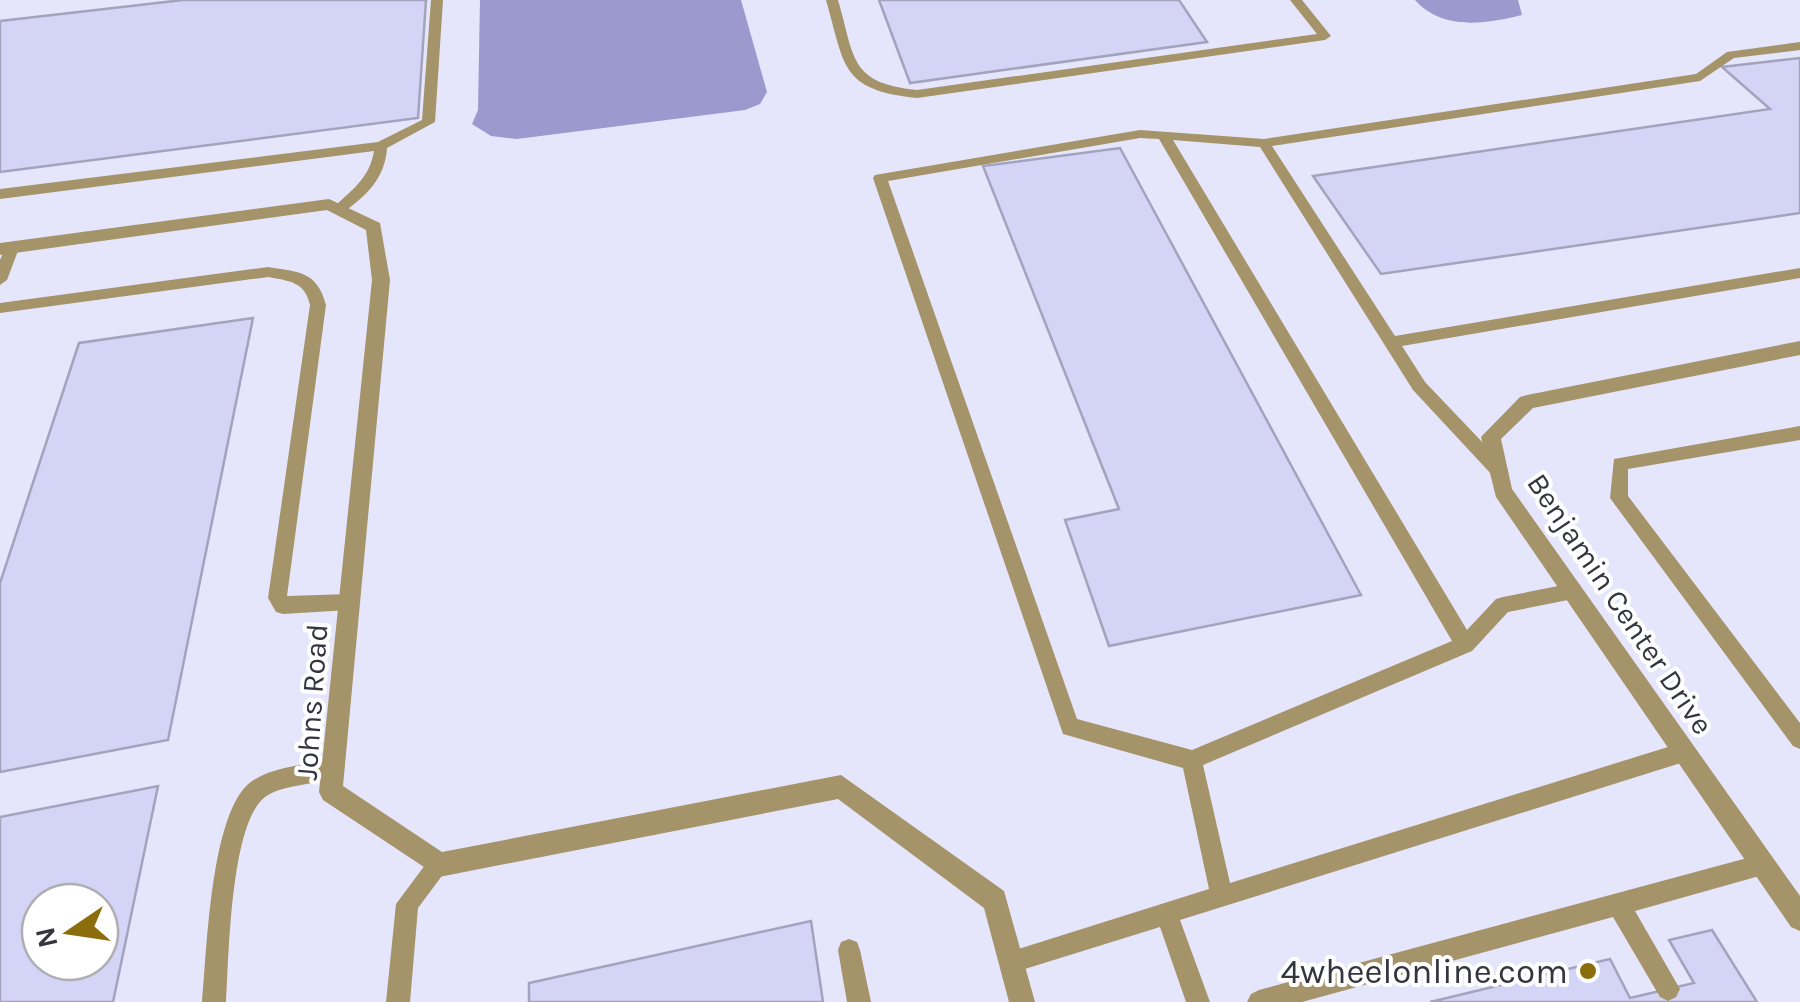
<svg xmlns="http://www.w3.org/2000/svg" width="1800" height="1002" font-family="Karla,sans-serif">
<rect width="100%" height="100%" fill="#f0f0fb"/>
<path fill="#e5e6fb" fill-rule="evenodd" d="M 0,0 L 1800,0 L 1800,1002 L 0,1002 ZM 40,902 L 100,902 L 100,962 L 40,962 Z"/>
<path fill="#9b99ce" d="M 480,0 L 741,0 L 767,92 L 760,104 L 745,110 L 517,139 L 491,136 L 472,124 L 478,110 Z
M 1415,0 L 1518,0 L 1522,15 C 1485,24 1443,31 1415,0 Z"/>
<path fill="#d4d4f6" stroke="#a3a3be" stroke-width="2.5" fill-rule="evenodd" d="M 183,0 L 426,0 L 418,118 L 0,172 L 0,21 Z
M 879,0 L 1179,0 L 1207,42 L 910,83 Z
M 1800,58 L 1800,213 L 1381,274 L 1313,176 L 1770,109 L 1722,67 Z
M 1120,148 L 1361,595 L 1109,646 L 1065,520 L 1119,509 L 983,166 Z
M 253,318 L 168,740 L 0,772 L 0,583 L 79,343 Z
M 158,786 L 113,1002 L 0,1002 L 0,817 ZM 40,902 L 100,902 L 100,962 L 40,962 Z
M 811,921 L 823,1002 L 529,1002 L 529,983 Z
M 1712,930 L 1757,1002 L 1430,1002 L 1610,959 L 1630,998 L 1694,983 L 1669,940 Z"/>
<g fill="none" stroke-linecap="round" stroke-linejoin="round">
<path fill="#a59369" fill-rule="evenodd" d="M 431,0 L 443,0 L 435,122 L 387,148 C 385,178 367,195 344,212 L 334,212 L 332,209 C 351,190 369,180 374,151 L 0,199 L 0,189 L 378,142 L 422,120 Z
M 826,0 L 838,0 C 855,58 849,83 917,90 L 1317,34 L 1290,0 L 1302,0 L 1331,36 L 1325,40 L 917,98 C 840,90 845,66 826,0 Z
M 1800,42 L 1800,50 L 1734,58 L 1700,81 L 1272,146 L 1395,336 L 1800,268 L 1800,278 L 1402,346 L 1425,382 L 1505,466 L 1508,471 L 1505,476 L 1493,476 L 1413,390 L 1260,147 L 1173,140 L 1467,630 L 1496,599 L 1503,597 L 1573,583 L 1580,585 L 1582,591 L 1580,597 L 1573,599 L 1508,612 L 1472,651 L 1203,765 L 1230,883 L 1684,742 L 1691,745 L 1694,752 L 1691,759 L 1684,762 L 1180,920 L 1210,1002 L 1186,1002 L 1160,927 L 1012,973 L 1004,970 L 1001,962 L 1004,954 L 1012,951 L 1209,889 L 1183,768 L 1063,734 L 873,178 L 875,175 L 1140,130 L 1264,139 L 1696,74 L 1727,52 ZM 1140,138 L 1159,139 L 1452,641 L 1192,750 L 1077,719 L 888,181 Z
M 12,243 L 19,248 L 7,280 L 0,285 L 0,260 L 7,244 Z
M 268,267 C 299,272 317,271 326,305 L 287,596 L 349,594 L 356,596 L 358,602 L 356,608 L 349,610 L 283,614 L 276,612 L 268,598 L 310,305 C 305,282 290,281 268,277 L 0,313 L 0,303 Z
M 1800,426 L 1800,440 L 1628,469 L 1628,496 L 1800,723 L 1800,749 L 1793,746 L 1610,498 L 1614,459 Z
M 333,759 L 340,762 L 343,769 L 340,776 C 319,785 282,784 265,797 C 230,824 229,958 226,1002 L 202,1002 C 207,953 210,810 252,781 C 274,766 308,765 333,759 Z
M 439,854 L 447,857 L 450,865 L 418,908 L 410,1002 L 386,1002 L 396,904 L 431,857 Z
M 1762,854 L 1770,857 L 1773,865 L 1770,873 L 1635,911 L 1680,989 L 1676,997 L 1668,1001 L 1660,997 L 1613,917 L 1302,1002 L 1247,1002 L 1251,994 L 1259,990 Z
M 849,939 L 857,942 L 860,950 L 871,1002 L 847,1002 L 838,950 L 841,942 Z"/>
<path fill="#a59369" fill-rule="evenodd" d="M 329,199 L 380,223 L 390,280 L 343,786 L 442,852 L 841,775 L 1004,891 L 1035,1002 L 1009,1002 L 984,908 L 838,799 L 439,877 L 323,800 L 319,792 L 372,280 L 366,230 L 327,210 L 0,255 L 0,243 Z
M 1800,341 L 1800,355 L 1533,408 L 1501,439 L 1512,489 L 1800,896 L 1800,931 L 1791,927 L 1496,497 L 1481,437 L 1520,397 L 1527,395 Z"/>
</g>
<circle fill="#8c6d0e" stroke="#fff" stroke-width="4" cx="1588" cy="971" r="10"/>
<g text-anchor="middle" stroke-width="8" stroke-linejoin="round" paint-order="stroke">
<g font-size="30" fill="#353540" stroke="#fff">
<text transform="translate(1620 604) rotate(56)" y="10">Benjamin Center Drive</text>
<text transform="translate(312 702) rotate(-86)" y="10">Johns Road</text>
</g>
<g font-size="35" fill="#353540" stroke="#fff" text-anchor="end">
<text x="1568" y="983">4wheelonline.com</text>
</g>
</g>
<g transform="translate(70 932) rotate(257)"><circle r="48" fill="#ffffff" stroke="#aeaeb3" stroke-width="2.5"/>
<path d="M0-8L18 38L0 25L-18 38Z" fill="#8c6d0e"/>
<text y="-15" font-size="28" font-weight="bold" text-anchor="middle" fill="#353540">N</text>
</g>
</svg>
